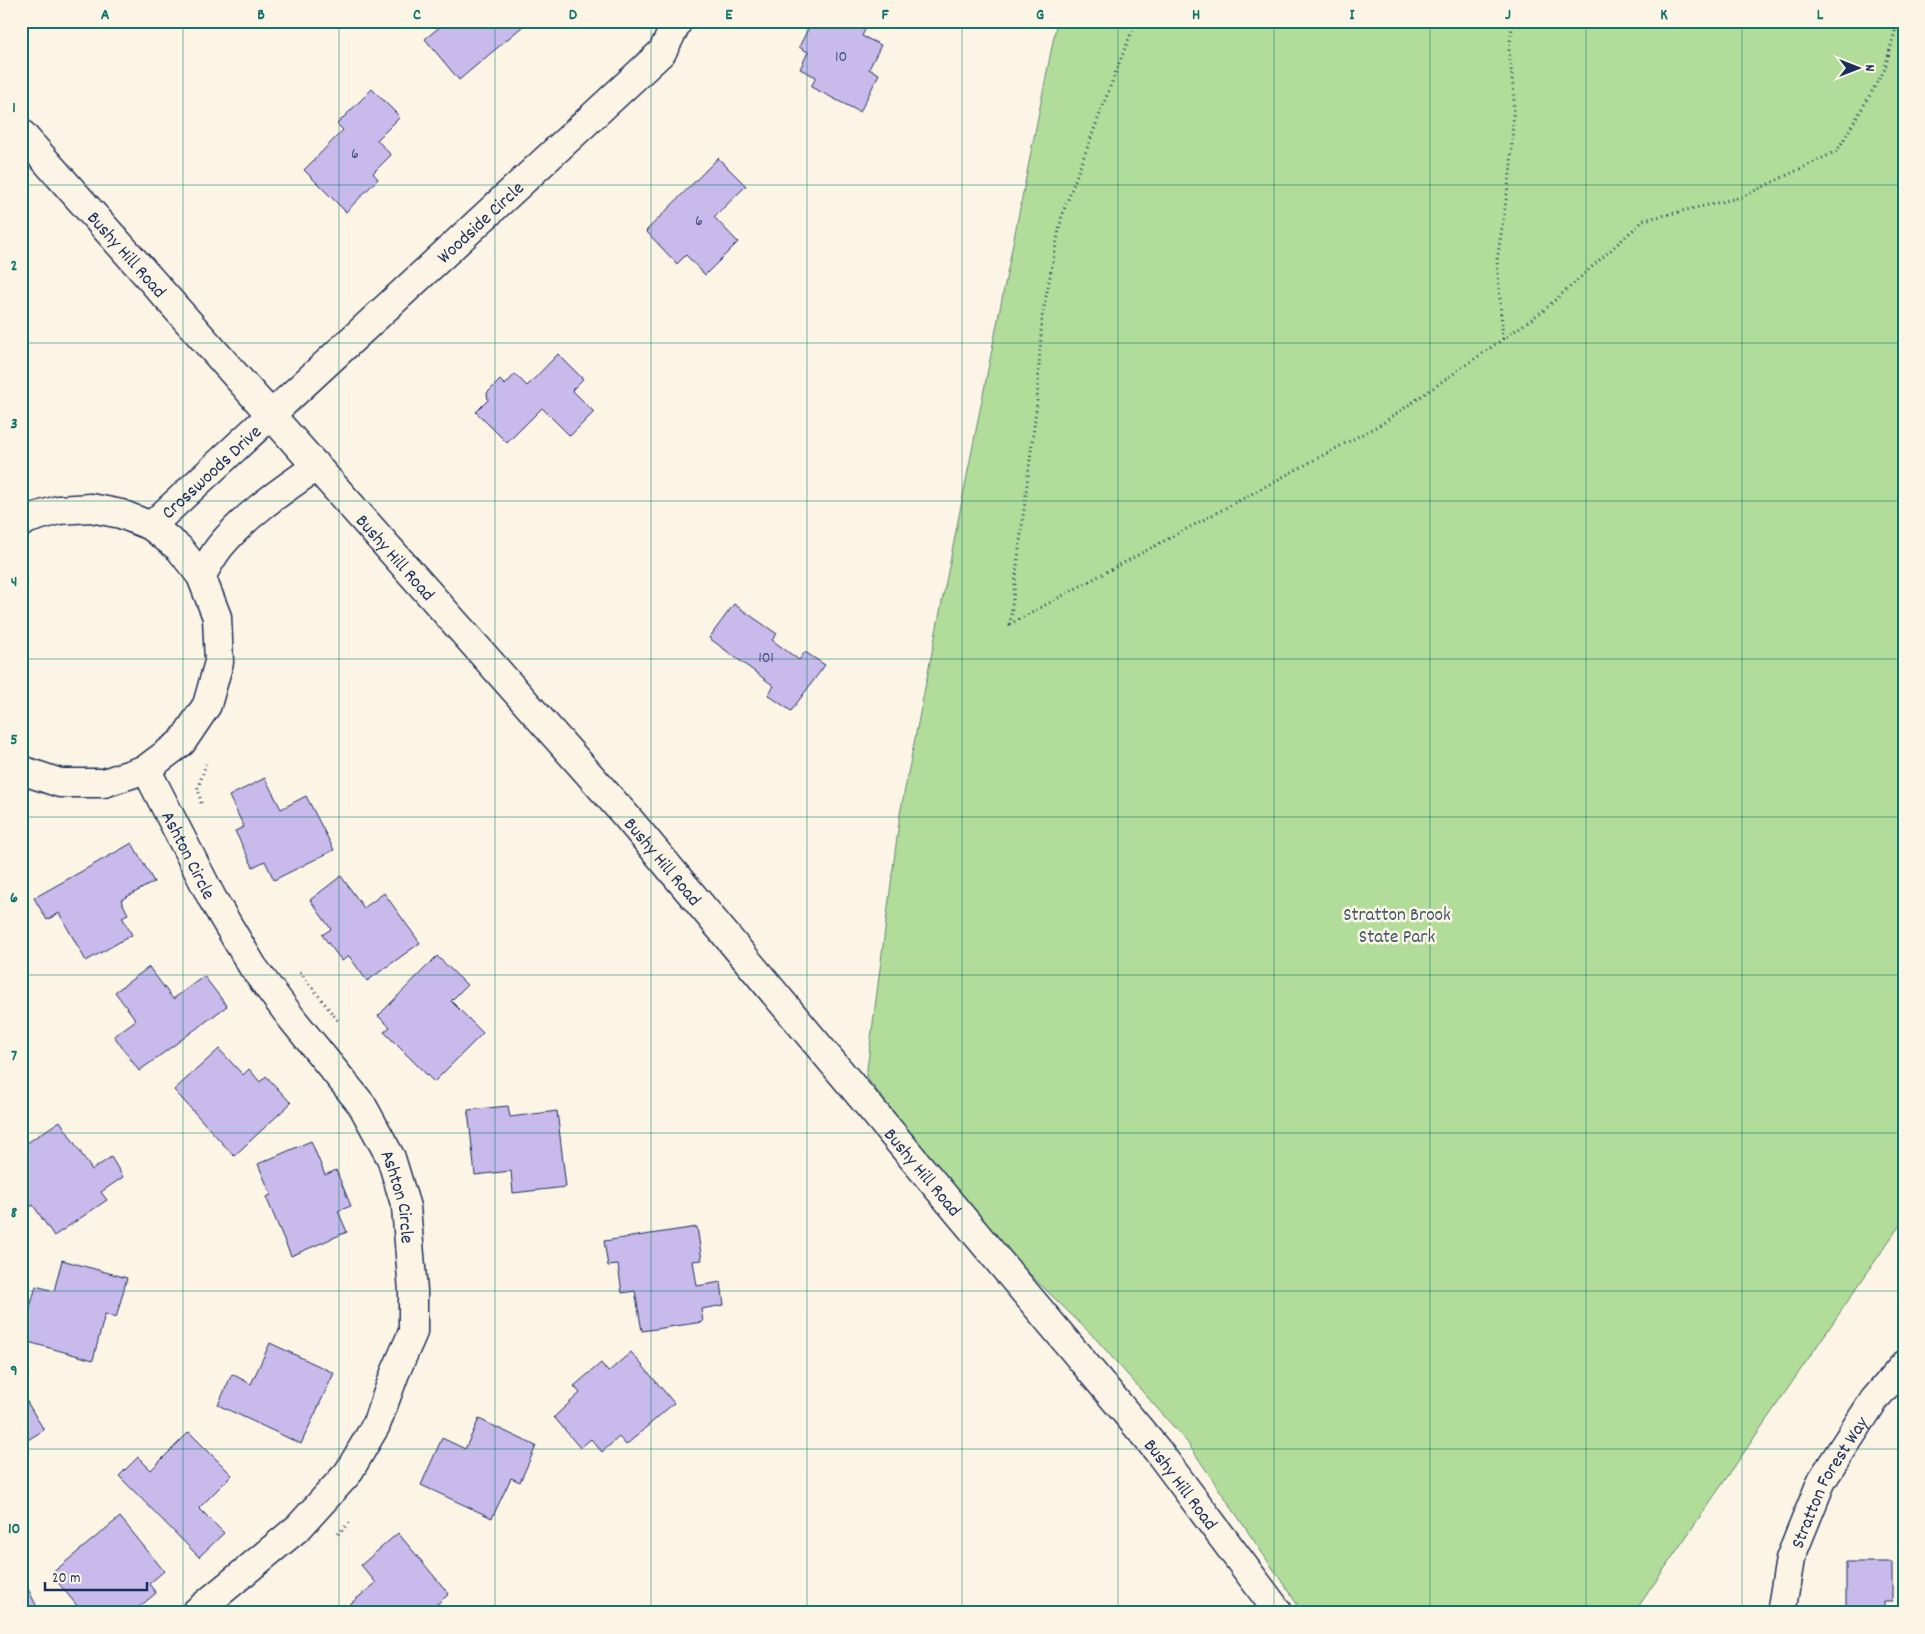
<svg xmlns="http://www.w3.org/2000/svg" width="1925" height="1634" font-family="Dekko,sans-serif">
<rect width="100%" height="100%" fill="#fcf5e5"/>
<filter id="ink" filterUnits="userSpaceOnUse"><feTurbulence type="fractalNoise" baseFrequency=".02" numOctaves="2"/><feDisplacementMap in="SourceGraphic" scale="10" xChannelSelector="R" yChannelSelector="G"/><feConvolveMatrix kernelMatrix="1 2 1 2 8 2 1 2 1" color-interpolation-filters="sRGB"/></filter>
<g filter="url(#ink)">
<path fill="#b1dc99" stroke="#66867c" d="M 1057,21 L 1904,21 L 1904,1219 L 1634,1613 L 1303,1613 L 1187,1442 L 1095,1338 L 986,1231 L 866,1077 L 900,814 Z"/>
<path fill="#c8baeb" stroke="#1b2f5e" d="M 443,21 L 529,21 L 459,80 L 425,39 L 442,25 L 440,23 Z
M 812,21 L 869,21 L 862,36 L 881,45 L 869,69 L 879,74 L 860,112 L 811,87 L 816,77 L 800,69 L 808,52 L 799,47 Z
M 372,89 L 400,117 L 377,140 L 391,155 L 373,173 L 378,179 L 346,212 L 304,170 L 343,130 L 337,124 Z
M 718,158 L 746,186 L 714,217 L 738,242 L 705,275 L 686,255 L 677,264 L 646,231 Z
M 558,354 L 583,379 L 572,390 L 594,412 L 570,436 L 542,408 L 507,443 L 476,412 L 488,400 L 487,393 L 500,380 L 505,385 L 515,374 L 527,386 Z
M 734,604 L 777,634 L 772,640 L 799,660 L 805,652 L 825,665 L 791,711 L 768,695 L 774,686 L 709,638 Z
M 265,778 L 281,809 L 306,796 L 334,850 L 274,880 L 265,861 L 253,867 L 235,831 L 244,827 L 229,796 Z
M 132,843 L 154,882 L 121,900 L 128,914 L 122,917 L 132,935 L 86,961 L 59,913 L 47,920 L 34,898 Z
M 341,876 L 364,908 L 384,893 L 420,943 L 367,981 L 349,956 L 342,961 L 322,935 L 331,929 L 310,900 Z
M 437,956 L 467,985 L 451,1001 L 483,1033 L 434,1082 L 384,1032 L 390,1027 L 378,1016 Z
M 149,967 L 173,999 L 204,976 L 227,1006 L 139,1071 L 114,1036 L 136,1020 L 115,992 Z
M 219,1049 L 243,1075 L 249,1069 L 260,1082 L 266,1076 L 291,1103 L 234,1156 L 174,1090 Z
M 508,1106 L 510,1117 L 557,1111 L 566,1187 L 513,1193 L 511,1171 L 475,1175 L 468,1110 Z
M 60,1121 L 92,1170 L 111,1157 L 123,1177 L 101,1192 L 107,1200 L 54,1236 L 33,1205 L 21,1213 L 21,1147 Z
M 311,1141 L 325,1175 L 336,1170 L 351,1206 L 338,1211 L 347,1232 L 291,1256 L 266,1197 L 271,1195 L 258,1164 Z
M 697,1227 L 702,1260 L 693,1261 L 697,1286 L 721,1282 L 724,1305 L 701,1309 L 703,1322 L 642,1331 L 635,1291 L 622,1293 L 618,1265 L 608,1266 L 604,1241 Z
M 62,1260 L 127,1278 L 116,1318 L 105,1314 L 93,1360 L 21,1340 L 36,1286 L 54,1291 Z
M 270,1343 L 334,1373 L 301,1444 L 218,1405 L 232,1374 L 251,1384 Z
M 631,1352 L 674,1403 L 626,1445 L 619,1437 L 602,1452 L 591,1439 L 580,1448 L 554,1417 L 580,1393 L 574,1386 L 601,1363 L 608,1372 Z
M 21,1392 L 44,1430 L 21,1444 Z
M 479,1419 L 536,1446 L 520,1482 L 511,1478 L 492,1518 L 421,1485 L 442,1438 L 465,1449 Z
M 189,1432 L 232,1475 L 199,1508 L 224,1533 L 199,1557 L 119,1476 L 138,1457 L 151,1470 Z
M 21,1444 L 28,1454 L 21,1457 Z
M 120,1517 L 164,1571 L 149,1584 L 156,1593 L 132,1613 L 83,1613 L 51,1574 Z
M 398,1533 L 449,1594 L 431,1609 L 434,1613 L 357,1613 L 350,1604 L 376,1583 L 361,1565 Z
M 1846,1562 L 1892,1562 L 1892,1601 L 1884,1601 L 1884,1613 L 1846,1613 Z
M 21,1575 L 40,1613 L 21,1613 Z"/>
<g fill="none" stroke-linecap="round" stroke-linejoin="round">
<g stroke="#1b2f5e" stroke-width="31">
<g id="minor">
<path d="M 21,523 L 28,519 L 58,510 L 91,508 L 121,514 L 151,526 L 179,548 L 201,576 L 217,617 L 219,662 L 207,705 L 182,742 L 146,769 L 104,783 L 60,783 L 21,770"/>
<path id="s1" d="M 151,526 L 662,52 L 678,21"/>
<path d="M 201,576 C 208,565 214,553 222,544 C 249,512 283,490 317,466"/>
<path id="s2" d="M 146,769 L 212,898 L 253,967 L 293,1020 L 362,1105 L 391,1158 L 406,1207 L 413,1291 L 413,1332 L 395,1373 L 376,1425 L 348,1473 L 299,1527 L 195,1613"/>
<path id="s3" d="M 1781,1613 L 1790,1559 L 1822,1480 L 1874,1400 L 1904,1365"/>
</g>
</g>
<g stroke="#1b2f5e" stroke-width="31">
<g id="secondary">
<path id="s4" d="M 21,133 L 627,817 L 1157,1450 L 1279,1613"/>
</g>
</g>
<path stroke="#1b2f5e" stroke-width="3" stroke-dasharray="1 4" stroke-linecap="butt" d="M 1136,21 L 1116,71 L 1062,215 L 1042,317 L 1037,402 L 1010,624 L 1383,423 L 1543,311 L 1644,220 L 1742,197 L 1837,151 L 1884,71 L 1898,21
M 1503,339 L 1497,261 L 1511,167 L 1514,96 L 1509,50 L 1513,21
M 201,803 L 198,788 L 206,764
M 300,972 L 339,1022
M 338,1534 L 351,1521"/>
<use href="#minor" stroke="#fcf5e5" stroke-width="28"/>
<use href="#secondary" stroke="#fcf5e5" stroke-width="28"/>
</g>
</g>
<path fill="none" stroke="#0f766e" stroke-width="1" stroke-opacity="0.55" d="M 183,21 L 183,1613M 339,21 L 339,1613M 495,21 L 495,1613M 651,21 L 651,1613M 807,21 L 807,1613M 962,21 L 962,1613M 1118,21 L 1118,1613M 1274,21 L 1274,1613M 1430,21 L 1430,1613M 1586,21 L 1586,1613M 1742,21 L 1742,1613M 21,185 L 1904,185M 21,343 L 1904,343M 21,501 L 1904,501M 21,659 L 1904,659M 21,817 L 1904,817M 21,975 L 1904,975M 21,1133 L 1904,1133M 21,1291 L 1904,1291M 21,1449 L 1904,1449"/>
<g text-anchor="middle" stroke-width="5" stroke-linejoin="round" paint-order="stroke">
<g font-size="16" fill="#465281">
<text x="841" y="61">10</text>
<text x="355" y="158">6</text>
<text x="699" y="225">6</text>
<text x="766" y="662">101</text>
</g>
<g font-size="19" fill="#1b2f5e" stroke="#fcf5e5">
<text dy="7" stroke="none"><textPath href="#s1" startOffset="448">Woodside Circle</textPath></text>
<text dy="7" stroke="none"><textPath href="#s4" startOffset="161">Bushy Hill Road</textPath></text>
<text dy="7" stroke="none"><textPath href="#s1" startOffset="81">Crosswoods Drive</textPath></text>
<text dy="7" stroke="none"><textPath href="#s4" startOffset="566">Bushy Hill Road</textPath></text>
<text dy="7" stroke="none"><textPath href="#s2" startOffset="96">Ashton Circle</textPath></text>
<text dy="7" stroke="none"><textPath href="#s4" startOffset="971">Bushy Hill Road</textPath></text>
<text dy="7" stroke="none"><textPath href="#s4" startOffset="1376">Bushy Hill Road</textPath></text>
<text dy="7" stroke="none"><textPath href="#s2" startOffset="501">Ashton Circle</textPath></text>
<text dy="7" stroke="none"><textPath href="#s3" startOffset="141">Stratton Forest Way</textPath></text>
<text dy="7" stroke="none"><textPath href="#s4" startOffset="1781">Bushy Hill Road</textPath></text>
</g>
<g font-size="19" fill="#405a6d" stroke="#fcf5e5">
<text x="1397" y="920">Stratton Brook<tspan x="1397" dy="22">State Park</tspan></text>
</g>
</g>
<rect width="1925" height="1634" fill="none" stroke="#fcf5e5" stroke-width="55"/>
<g transform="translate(1858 68) rotate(90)" stroke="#fcf5e5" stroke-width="4" paint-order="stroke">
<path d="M0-4L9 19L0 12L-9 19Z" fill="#1b2f5e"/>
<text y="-8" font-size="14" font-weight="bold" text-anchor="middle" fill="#1b2f5e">N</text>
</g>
<path d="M45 1582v8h102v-8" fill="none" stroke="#1b2f5e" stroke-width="2.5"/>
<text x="52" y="1582" font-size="15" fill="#1b2f5e" stroke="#fcf5e5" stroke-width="4" paint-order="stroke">20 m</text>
<rect x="28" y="28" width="1870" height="1578" fill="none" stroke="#0f766e" stroke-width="2"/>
<g font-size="16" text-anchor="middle" font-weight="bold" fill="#0f766e">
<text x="105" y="19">A</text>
<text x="261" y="19">B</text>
<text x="417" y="19">C</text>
<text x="573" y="19">D</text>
<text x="729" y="19">E</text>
<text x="885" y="19">F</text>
<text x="1040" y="19">G</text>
<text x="1196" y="19">H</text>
<text x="1352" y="19">I</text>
<text x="1508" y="19">J</text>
<text x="1664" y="19">K</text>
<text x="1820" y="19">L</text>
<text x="14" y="112">1</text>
<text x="14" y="270">2</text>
<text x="14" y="428">3</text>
<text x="14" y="586">4</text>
<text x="14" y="744">5</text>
<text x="14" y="902">6</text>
<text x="14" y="1060">7</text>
<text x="14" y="1217">8</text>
<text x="14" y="1375">9</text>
<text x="14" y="1533">10</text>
</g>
</svg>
